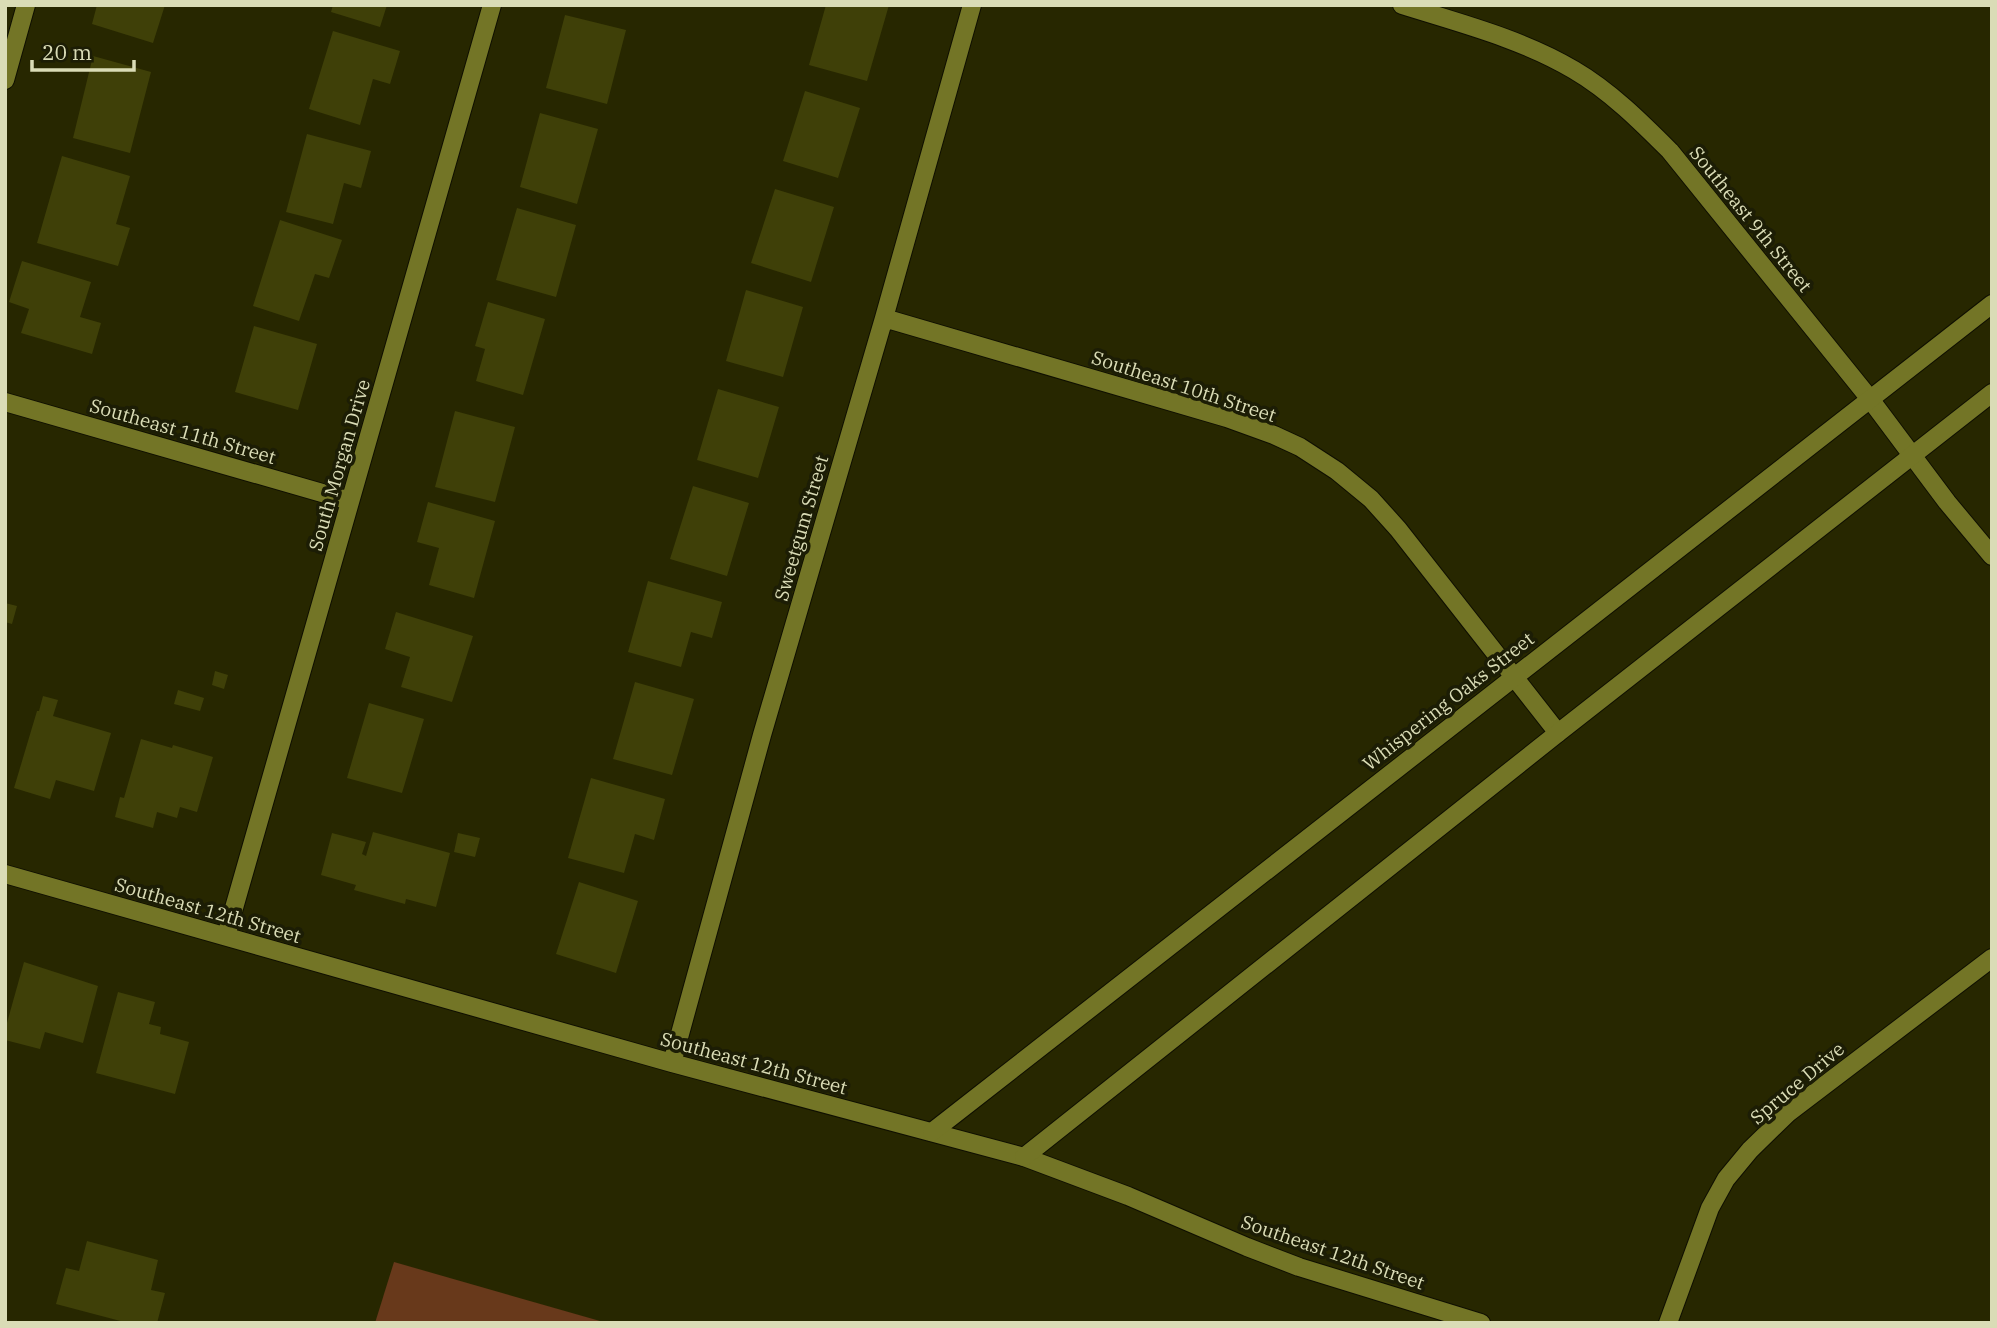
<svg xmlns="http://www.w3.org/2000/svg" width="1997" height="1328" font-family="'IBM Plex Serif',serif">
<rect width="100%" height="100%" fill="#272700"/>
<path fill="#68391b" d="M 394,1262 L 607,1323 L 375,1323 Z"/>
<path fill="#3f4008" d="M 97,5 L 165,5 L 153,43 L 92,24 Z
M 333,5 L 387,5 L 380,27 L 331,12 Z
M 826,5 L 889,5 L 867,81 L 809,65 Z
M 565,15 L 626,30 L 607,104 L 546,88 Z
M 333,31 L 400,51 L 390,84 L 373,79 L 360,125 L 309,109 Z
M 93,56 L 151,72 L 130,153 L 73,138 Z
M 805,91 L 860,108 L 838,178 L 783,161 Z
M 540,113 L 598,129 L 577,204 L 520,187 Z
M 307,134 L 371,151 L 361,188 L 344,183 L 333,224 L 286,212 Z
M 62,156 L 130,176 L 116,224 L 130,228 L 118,266 L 37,243 Z
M 775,189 L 834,207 L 811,282 L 751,263 Z
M 517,208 L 576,225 L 556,297 L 496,280 Z
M 280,220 L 342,240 L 329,278 L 315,274 L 299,321 L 253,306 Z
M 22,261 L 91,282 L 80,317 L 101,323 L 92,354 L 21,333 L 29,309 L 9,302 Z
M 746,290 L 803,307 L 783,377 L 726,361 Z
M 488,302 L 545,319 L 523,395 L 476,381 L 485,349 L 475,346 Z
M 254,326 L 317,344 L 298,410 L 235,392 Z
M 718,389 L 779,407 L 758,478 L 697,460 Z
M 455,411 L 515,427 L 495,502 L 435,487 Z
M 693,486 L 749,503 L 727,576 L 670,559 Z
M 428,502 L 495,521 L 474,598 L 429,585 L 439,548 L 417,542 Z
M 648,581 L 722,602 L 712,638 L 691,632 L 681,667 L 628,652 Z
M 5,603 L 17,606 L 12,624 L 5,622 Z
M 396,612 L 473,636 L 452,702 L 401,687 L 410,657 L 385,649 Z
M 215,671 L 228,675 L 224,689 L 212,685 Z
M 635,682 L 694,699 L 672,775 L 613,759 Z
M 178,690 L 204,698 L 200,711 L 174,704 Z
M 43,696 L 58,700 L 53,716 L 111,733 L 94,791 L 56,780 L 50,799 L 14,788 L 37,711 L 39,711 Z
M 369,703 L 424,719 L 402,793 L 347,778 Z
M 141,739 L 172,748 L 173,745 L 213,757 L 197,812 L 180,807 L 177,818 L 157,812 L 153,828 L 115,817 L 120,797 L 124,798 Z
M 591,778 L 665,799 L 654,840 L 635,834 L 624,873 L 568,858 Z
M 373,832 L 450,853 L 436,907 L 406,899 L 405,904 L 354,890 L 356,885 L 321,875 L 332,833 L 366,842 L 362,854 L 366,856 Z
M 458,833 L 480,838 L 475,857 L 454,852 Z
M 579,882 L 638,901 L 616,973 L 556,954 Z
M 24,962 L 98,986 L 83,1043 L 45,1032 L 40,1049 L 5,1040 L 5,1030 Z
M 118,992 L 155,1002 L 149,1024 L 161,1027 L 160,1034 L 189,1042 L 175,1094 L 96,1073 Z
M 87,1241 L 158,1260 L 151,1290 L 165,1293 L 157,1323 L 128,1323 L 56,1304 L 66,1268 L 79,1271 Z"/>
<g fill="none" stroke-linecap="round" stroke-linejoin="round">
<g stroke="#0f0f00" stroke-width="20">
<path id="street" d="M 1402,5 C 1459,23 1522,39 1574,70 C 1610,91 1641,122 1670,151 L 1870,399 L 1947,502 L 1992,556
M 5,80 L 26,5
M 884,318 L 1227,418 L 1274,435 L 1300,447 L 1337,471 L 1371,499 L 1398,529 L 1558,733
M 5,402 L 350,501
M 5,874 L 672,1063 L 1024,1157 L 1128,1196 L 1247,1247 L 1299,1267 L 1481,1323
M 226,936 L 492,5
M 672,1063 L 762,735 L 884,318 L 972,5
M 1668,1323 L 1710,1208 L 1726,1179 L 1750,1150 L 1788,1113 L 1992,958"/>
</g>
<g stroke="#0f0f00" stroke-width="20">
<path id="secondary" d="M 932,1132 L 1992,304
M 1024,1157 L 1558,733 L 1992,393"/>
</g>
<use href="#street" stroke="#737526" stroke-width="18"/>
<use href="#secondary" stroke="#737526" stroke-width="18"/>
</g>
<g text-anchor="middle" stroke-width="7" stroke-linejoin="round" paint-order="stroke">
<g font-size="19" fill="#dadcb6" stroke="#1c1d05">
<text transform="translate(1751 219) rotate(51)" y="7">Southeast 9th Street</text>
<text transform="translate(1184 386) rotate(18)" y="7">Southeast 10th Street</text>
<text transform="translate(183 431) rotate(16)" y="7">Southeast 11th Street</text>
<text transform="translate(339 465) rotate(-74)" y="7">South Morgan Drive</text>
<text transform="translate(801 528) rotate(-74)" y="7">Sweetgum Street</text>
<text transform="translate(1448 701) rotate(-38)" y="7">Whispering Oaks Street</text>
<text transform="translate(208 910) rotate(16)" y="7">Southeast 12th Street</text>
<text transform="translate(754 1063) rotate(15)" y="7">Southeast 12th Street</text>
<text transform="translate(1797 1083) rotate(-40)" y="7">Spruce Drive</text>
<text transform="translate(1333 1252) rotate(19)" y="7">Southeast 12th Street</text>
</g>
</g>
<rect width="1997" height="1328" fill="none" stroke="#dadcb6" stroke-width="14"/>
<path d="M32 60v10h102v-10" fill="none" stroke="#dadcb6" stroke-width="3.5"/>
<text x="42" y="60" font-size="21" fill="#dadcb6" stroke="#1c1d05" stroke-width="5" paint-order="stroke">20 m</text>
</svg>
